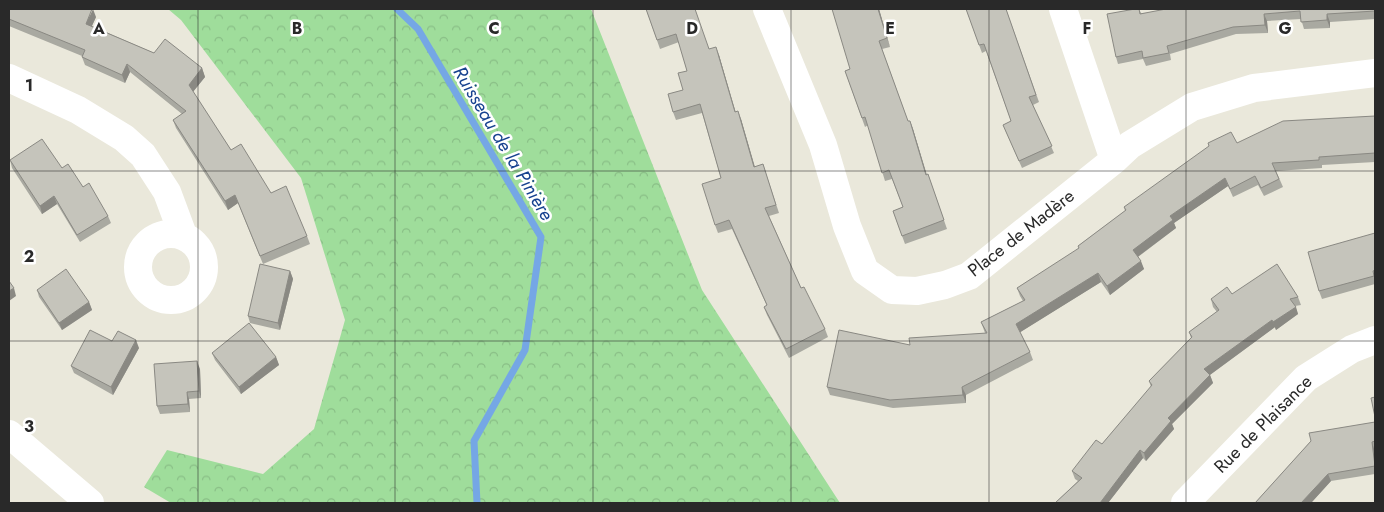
<svg xmlns="http://www.w3.org/2000/svg" width="1384" height="512" font-family="Jost,sans-serif">
<defs>
<pattern id="forest-crowns" width="20" height="18" patternUnits="userSpaceOnUse" patternTransform="scale(1.25)"><rect width="20" height="18" fill="#9fdd9b"/><path d="M2 6a3 3 0 1 1 6 0M12 15a3 3 0 1 1 6 0" fill="none" stroke="#89be86"/></pattern>
</defs>
<rect width="100%" height="100%" fill="#eae8db"/>
<path fill="url(#forest-crowns)" d="M 168,9 L 591,9 L 702,290 L 840,503 L 171,503 L 144,487 L 167,450 L 263,474 L 314,429 L 345,320 L 301,178 L 181,20 Z"/>
<g fill="none" stroke-linecap="round" stroke-linejoin="round">
<path stroke="#75a7e5" stroke-width="7" d="M 397,9 L 418,29 L 541,237 L 525,350 L 474,441 L 477,503"/>
<path stroke="#fff" stroke-width="28" d="M 767,9 L 823,145 L 847,226 L 865,271 L 892,290 L 917,291 L 945,285 L 969,276 L 1114,160 L 1130,145 L 1192,107 L 1254,88 L 1375,73
M 1063,9 L 1114,160
M 9,78 L 78,110 L 124,138 L 143,155 L 167,192 L 183,235
M138 267a33 33 0 1 1 66 0a33 33 0 1 1-66 0Z
M 9,434 L 90,503
M 1185,503 L 1306,378 L 1352,349 L 1375,340"/>
</g>
<path fill="#a9a9a1" d="M 9,9 L 96,17 L 92,26 L 154,53 L 202,68 L 205,77 L 193,92 L 231,150 L 271,193 L 307,236 L 310,244 L 263,264 L 238,203 L 228,210 L 176,128 L 173,120 L 182,114 L 130,72 L 125,83 L 85,65 L 82,57 L 82,56 L 9,26 Z
M 646,9 L 719,55 L 735,112 L 741,119 L 755,167 L 763,164 L 779,213 L 769,216 L 801,288 L 825,329 L 828,337 L 789,358 L 767,315 L 764,307 L 767,306 L 732,229 L 718,233 L 715,225 L 721,178 L 702,113 L 676,120 L 673,112 L 683,90 L 687,71 L 679,42 L 660,49 Z
M 879,9 L 890,47 L 882,49 L 908,121 L 910,121 L 913,129 L 927,175 L 928,174 L 947,229 L 905,244 L 893,211 L 903,207 L 892,179 L 885,181 L 868,125 L 865,127 L 845,71 L 850,69 Z
M 966,9 L 1006,9 L 1039,102 L 1033,105 L 1054,153 L 1022,168 L 1003,125 L 1011,121 L 986,51 L 982,53 Z
M 1139,9 L 1141,13 L 1375,9 L 1375,19 L 1330,22 L 1330,28 L 1304,29 L 1301,19 L 1267,21 L 1268,33 L 1236,34 L 1170,54 L 1171,60 L 1146,66 L 1143,59 L 1118,64 L 1116,57 Z
M 1375,116 L 1375,162 L 1322,165 L 1322,168 L 1276,171 L 1283,187 L 1264,196 L 1258,185 L 1233,197 L 1228,186 L 1174,223 L 1176,228 L 1138,257 L 1144,269 L 1110,295 L 1101,282 L 1020,332 L 1030,352 L 1033,360 L 966,395 L 966,403 L 893,408 L 830,395 L 827,387 L 910,345 L 985,333 L 981,322 L 1023,301 L 1020,296 L 1017,288 L 1079,249 L 1078,246 L 1125,211 L 1124,207 L 1237,143 Z
M 10,160 L 62,168 L 83,187 L 108,216 L 111,223 L 80,242 L 57,204 L 42,214 L 12,168 Z
M 1375,233 L 1375,284 L 1322,299 L 1319,291 Z
M 290,271 L 293,279 L 280,330 L 250,323 L 248,316 Z
M 37,290 L 89,302 L 92,310 L 62,330 L 39,297 Z
M 1232,294 L 1298,297 L 1301,305 L 1295,306 L 1298,314 L 1276,330 L 1275,327 L 1210,375 L 1213,383 L 1172,424 L 1174,429 L 1146,461 L 1143,458 L 1108,503 L 1055,503 L 1078,481 L 1075,479 L 1072,471 L 1102,444 L 1151,387 L 1149,381 L 1191,338 L 1189,332 L 1217,312 L 1213,307 L 1211,299 Z
M 112,341 L 139,348 L 113,395 L 74,373 L 71,366 Z
M 212,353 L 276,357 L 279,365 L 241,394 L 215,360 Z
M 200,369 L 201,398 L 189,399 L 190,412 L 160,414 L 157,406 Z
M 1375,422 L 1375,449 L 1374,449 L 1375,455 L 1375,474 L 1331,481 L 1311,503 L 1255,503 L 1311,441 Z"/>
<path fill="#8a8983" d="M 93,9 L 96,17 L 89,32 L 86,24 Z
M 878,9 L 879,9 L 890,47 L 887,38 Z
M 1264,14 L 1267,21 L 1268,33 L 1265,25 Z
M 1327,14 L 1330,22 L 1330,28 L 1327,20 Z
M 716,47 L 719,55 L 738,120 L 735,112 Z
M 127,64 L 130,72 L 125,83 L 122,75 Z
M 202,68 L 205,77 L 192,93 L 189,85 Z
M 738,111 L 741,119 L 757,175 L 754,167 Z
M 910,121 L 913,129 L 929,183 L 926,175 Z
M 1225,178 L 1228,186 L 1174,223 L 1176,228 L 1136,258 L 1133,250 L 1170,216 Z
M 235,195 L 238,203 L 228,210 L 225,201 Z
M 54,196 L 57,204 L 42,214 L 40,206 Z
M 1141,261 L 1144,269 L 1110,295 L 1107,286 Z
M 290,271 L 293,279 L 280,330 L 278,323 Z
M 1098,273 L 1101,282 L 1019,333 L 1016,324 Z
M 14,288 L 16,296 L 9,301 L 9,291 Z
M 89,302 L 92,310 L 62,330 L 59,323 Z
M 1296,307 L 1298,314 L 1276,330 L 1273,322 Z
M 1272,320 L 1275,327 L 1207,377 L 1204,369 Z
M 136,340 L 139,348 L 113,395 L 111,387 Z
M 276,357 L 279,365 L 241,394 L 239,387 Z
M 197,361 L 200,369 L 201,398 L 199,391 Z
M 1210,375 L 1213,383 L 1172,424 L 1174,429 L 1146,461 L 1144,453 L 1168,418 Z
M 962,387 L 966,395 L 966,403 L 963,395 Z
M 187,392 L 189,399 L 190,412 L 188,404 Z
M 1372,442 L 1374,449 L 1375,455 L 1375,464 Z
M 1140,450 L 1143,458 L 1108,503 L 1100,503 Z
M 1328,474 L 1331,481 L 1311,503 L 1301,503 Z"/>
<path fill="#c5c4bb" stroke="#8a8983" d="M 9,9 L 92,9 L 86,24 L 154,53 L 165,39 L 202,68 L 189,85 L 231,150 L 241,144 L 271,193 L 286,186 L 307,236 L 260,256 L 235,195 L 225,201 L 173,120 L 186,111 L 127,64 L 122,75 L 82,57 L 85,50 L 9,19 Z
M 646,9 L 695,9 L 709,49 L 716,47 L 735,112 L 738,111 L 754,167 L 763,164 L 776,205 L 765,208 L 801,288 L 804,287 L 825,329 L 786,349 L 764,307 L 767,305 L 729,220 L 715,225 L 702,184 L 721,178 L 700,104 L 673,112 L 668,94 L 683,90 L 678,73 L 687,71 L 676,34 L 657,40 Z
M 832,9 L 878,9 L 887,38 L 879,41 L 908,121 L 910,121 L 926,175 L 928,174 L 944,220 L 902,236 L 893,211 L 903,207 L 889,170 L 882,173 L 865,117 L 862,118 L 845,71 L 850,69 Z
M 966,9 L 1006,9 L 1036,95 L 1029,97 L 1052,146 L 1019,161 L 1003,125 L 1011,121 L 984,44 L 979,45 Z
M 1135,9 L 1139,9 L 1140,14 L 1166,9 L 1375,9 L 1375,11 L 1327,14 L 1327,20 L 1301,22 L 1300,11 L 1264,14 L 1265,25 L 1233,27 L 1167,46 L 1169,53 L 1143,58 L 1142,51 L 1116,57 L 1107,14 Z
M 1375,116 L 1375,153 L 1319,157 L 1319,160 L 1272,163 L 1279,179 L 1261,188 L 1255,176 L 1230,189 L 1225,178 L 1170,216 L 1173,220 L 1133,250 L 1141,261 L 1107,286 L 1098,273 L 1016,324 L 1030,352 L 962,387 L 963,395 L 890,400 L 827,387 L 839,330 L 910,345 L 909,338 L 987,333 L 981,322 L 1025,300 L 1017,288 L 1079,248 L 1078,246 L 1126,210 L 1124,207 L 1209,146 L 1208,143 L 1231,132 L 1237,143 L 1283,121 Z
M 42,139 L 62,168 L 68,164 L 83,187 L 89,183 L 108,216 L 77,235 L 54,196 L 40,206 L 10,160 Z
M 1375,233 L 1375,270 L 1373,271 L 1374,276 L 1319,291 L 1308,252 Z
M 260,264 L 290,271 L 278,323 L 248,316 Z
M 1277,264 L 1298,297 L 1290,299 L 1296,307 L 1273,322 L 1272,320 L 1204,369 L 1210,375 L 1168,418 L 1171,421 L 1144,453 L 1140,450 L 1100,503 L 1055,503 L 1082,478 L 1072,471 L 1096,440 L 1102,444 L 1152,385 L 1149,381 L 1192,337 L 1189,332 L 1219,310 L 1211,299 L 1227,287 L 1232,294 Z
M 66,269 L 89,302 L 59,323 L 37,290 Z
M 9,281 L 14,288 L 9,291 Z
M 249,323 L 276,357 L 239,387 L 212,353 Z
M 90,330 L 112,341 L 118,331 L 136,340 L 111,387 L 71,366 Z
M 197,361 L 199,391 L 187,392 L 188,404 L 157,406 L 154,364 Z
M 1375,397 L 1375,417 L 1371,398 Z
M 1375,422 L 1375,441 L 1372,442 L 1375,466 L 1328,474 L 1301,503 L 1255,503 L 1311,441 L 1309,433 Z"/>
<path fill="none" stroke="#292929" stroke-width="1" stroke-opacity="0.55" d="M 198,9 L 198,503M 395,9 L 395,503M 593,9 L 593,503M 791,9 L 791,503M 989,9 L 989,503M 1186,9 L 1186,503M 9,171 L 1375,171M 9,341 L 1375,341"/>
<g text-anchor="middle" stroke-width="5" stroke-linejoin="round" paint-order="stroke">
<g font-size="18" fill="#292929" stroke="#fff">
<text transform="translate(1021 233) rotate(-38)" y="6">Place de Madère</text>
<text transform="translate(1263 424) rotate(-45)" y="6">Rue de Plaisance</text>
</g>
<g font-size="19" font-style="italic" fill="#17428f" stroke="#fff">
<text transform="translate(504 143) rotate(59)" y="7">Ruisseau de la Pinière</text>
</g>
</g>
<g font-size="16" text-anchor="middle" font-weight="bold" fill="#292929" stroke="#fff" stroke-width="5" stroke-linejoin="round" paint-order="stroke">
<text x="99" y="34">A</text>
<text x="297" y="34">B</text>
<text x="494" y="34">C</text>
<text x="692" y="34">D</text>
<text x="890" y="34">E</text>
<text x="1087" y="34">F</text>
<text x="1285" y="34">G</text>
<text x="29" y="91">1</text>
<text x="29" y="262">2</text>
<text x="29" y="432">3</text>
</g>
<rect width="1384" height="512" fill="none" stroke="#292929" stroke-width="20"/>
</svg>
